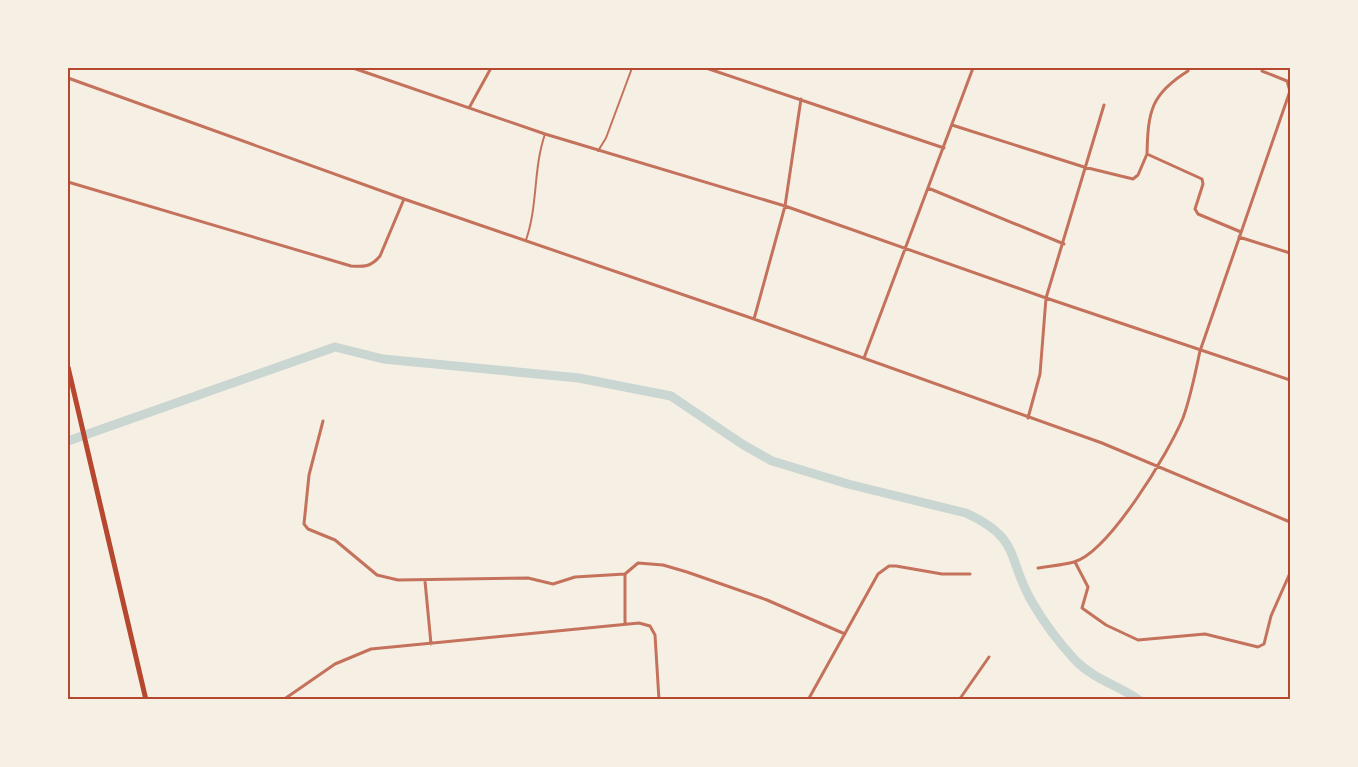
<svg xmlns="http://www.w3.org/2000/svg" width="1358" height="767" font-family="Mulish,sans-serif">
<rect width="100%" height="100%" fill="#f6efe4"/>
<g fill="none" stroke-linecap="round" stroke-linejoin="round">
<path stroke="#c9d6d2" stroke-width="9" d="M 68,441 L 335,347 L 383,359 L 579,378 L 671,396 L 742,444 L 772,461 L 848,484 L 966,513 C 1022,539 1006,557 1032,602 C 1043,621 1061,645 1076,661 C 1094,679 1119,686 1139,700"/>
<path stroke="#c5725c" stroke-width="2" d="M 598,151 L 606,138 L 632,68
M 526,240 C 538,206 533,169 545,134"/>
<path stroke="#c5725c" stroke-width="3" d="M 353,68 L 545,134 L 785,206 L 1046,298 L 1290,380
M 706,68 L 944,148
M 68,78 L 404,199 L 754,319 L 1102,443 L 1290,522
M 469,108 L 491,68
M 952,125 L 1084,167 L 1133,179 L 1138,175 L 1147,154 L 1202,179 L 1203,184 L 1195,209 L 1198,214 L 1241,232
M 1147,154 C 1148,111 1151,94 1188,71 L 1188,68
M 68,182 L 351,266 C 364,267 371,267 380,256 L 404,199
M 928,188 L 1064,244
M 1239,237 L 1290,253
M 754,319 L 785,206 L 801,99
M 864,358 L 973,68
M 1028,418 L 1040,374 L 1046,298 L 1104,105
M 323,421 L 309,475 L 304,524 L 308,529 L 335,540 L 377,575 L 398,580 L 528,578 L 553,584 L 575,577 L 625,574
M 1075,562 L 1088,587 L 1082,608 L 1106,625 L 1138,640 L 1205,634 L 1258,647 L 1264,644 L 1271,616 L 1290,573
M 1038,568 C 1050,566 1063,565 1074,562 C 1109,552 1169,452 1183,418 C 1191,396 1195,374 1200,351 L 1290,91 L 1287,81 L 1262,71 L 1263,68
M 625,574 L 638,563 L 663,565 L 687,572 L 767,600 L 845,634
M 425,581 L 431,644
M 625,624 L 625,574
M 283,700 L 335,664 L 371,649 L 639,623 L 650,626 L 655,635 L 659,700
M 808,700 L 878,574 L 889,566 L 896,566 L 942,574 L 970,574
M 959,700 L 989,657"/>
<path stroke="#b5482f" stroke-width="5" d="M 68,367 L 146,700"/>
</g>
<rect width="1358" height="767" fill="none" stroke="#f6efe4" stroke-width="138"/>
<rect x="69" y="69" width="1220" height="629" fill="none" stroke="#b5482f" stroke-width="2"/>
</svg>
